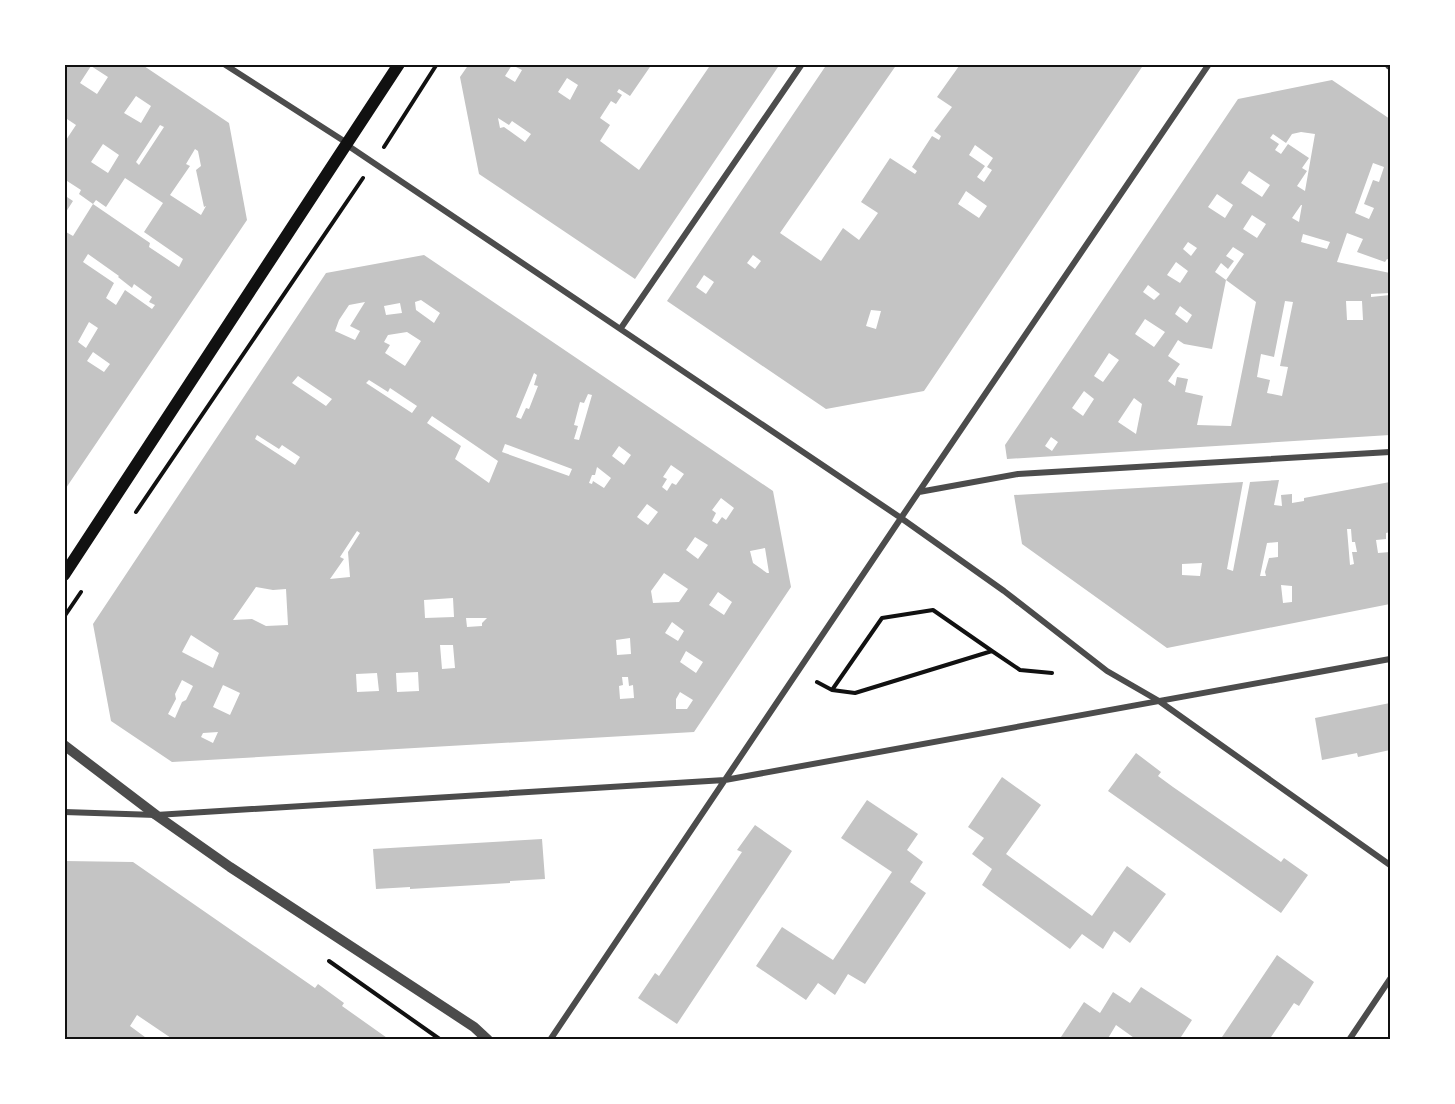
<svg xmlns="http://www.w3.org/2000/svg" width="1455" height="1104" font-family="'Roboto Condensed',sans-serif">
<rect width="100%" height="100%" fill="#fff"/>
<path fill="#c4c4c4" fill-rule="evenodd" d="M 64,64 L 141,64 L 229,123 L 247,220 L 64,491 L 64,233 L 66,232 L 73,236 L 93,204 L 150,243 L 149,247 L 179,267 L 183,259 L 144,232 L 163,203 L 125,178 L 106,207 L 96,200 L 93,204 L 79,194 L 81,190 L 64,179 L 64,143 L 76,125 L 64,117 ZM 91,66 L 108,77 L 97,94 L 80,83 ZM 136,96 L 151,106 L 141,123 L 124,113 ZM 160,125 L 164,127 L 139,165 L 136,162 ZM 103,144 L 119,155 L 108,173 L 91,162 ZM 195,149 L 198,151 L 201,166 L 196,170 L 204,207 L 206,206 L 201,215 L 170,195 L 190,166 L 186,164 ZM 88,254 L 119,276 L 118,277 L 132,288 L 134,284 L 152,297 L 149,302 L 155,305 L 152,309 L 125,290 L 116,305 L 106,298 L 114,283 L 83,262 ZM 89,322 L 98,328 L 86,348 L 78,342 ZM 93,352 L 110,364 L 104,372 L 87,361 Z
M 469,64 L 652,64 L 630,96 L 619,89 L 617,92 L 622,95 L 616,104 L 611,101 L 600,118 L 610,125 L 600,141 L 639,170 L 711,64 L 780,64 L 635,279 L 479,174 L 460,77 ZM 512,65 L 522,70 L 515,82 L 505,76 ZM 567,78 L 578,85 L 570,100 L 558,92 ZM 498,118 L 509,125 L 512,121 L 531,134 L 525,142 L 504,127 L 500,128 Z
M 827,64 L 897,64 L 780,233 L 821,261 L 843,228 L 859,240 L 878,213 L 861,202 L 890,158 L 915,174 L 917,171 L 912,167 L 932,136 L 939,140 L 941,136 L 934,131 L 952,107 L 937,97 L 959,66 L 956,64 L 1144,64 L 924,391 L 826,409 L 667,301 ZM 975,145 L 993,158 L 987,167 L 992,170 L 984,182 L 977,177 L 985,166 L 969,155 ZM 966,191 L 987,206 L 979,218 L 958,204 ZM 753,255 L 761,261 L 755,269 L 747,263 ZM 704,275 L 714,282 L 706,294 L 696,287 ZM 871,310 L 881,311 L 876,329 L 866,326 Z
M 1332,80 L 1390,119 L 1390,260 L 1387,259 L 1385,262 L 1357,252 L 1363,239 L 1347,233 L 1337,262 L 1390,273 L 1390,293 L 1371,294 L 1371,297 L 1390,295 L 1390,435 L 1007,459 L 1005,445 L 1238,99 ZM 1301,132 L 1315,134 L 1305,191 L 1297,186 L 1307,171 L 1302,168 L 1309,158 L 1288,144 L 1281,154 L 1275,150 L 1279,144 L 1270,138 L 1273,134 L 1286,143 L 1292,134 ZM 1373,163 L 1384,167 L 1379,182 L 1373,180 L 1364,204 L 1374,208 L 1369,219 L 1355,213 ZM 1249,171 L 1270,185 L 1262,197 L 1241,183 ZM 1217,194 L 1233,205 L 1225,218 L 1208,207 ZM 1301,205 L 1302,205 L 1299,222 L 1292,218 ZM 1252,215 L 1266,224 L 1257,238 L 1243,229 ZM 1303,234 L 1330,242 L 1327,249 L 1301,242 ZM 1188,242 L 1197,248 L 1191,256 L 1183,249 ZM 1233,247 L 1244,254 L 1226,280 L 1256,302 L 1231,426 L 1197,425 L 1203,396 L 1185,392 L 1188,379 L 1177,377 L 1175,386 L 1168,381 L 1180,364 L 1168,356 L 1178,340 L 1184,344 L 1212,349 L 1226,280 L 1215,272 L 1221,263 L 1228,269 L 1234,261 L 1226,256 ZM 1176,262 L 1188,271 L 1180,283 L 1167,275 ZM 1148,285 L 1160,294 L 1154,300 L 1143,292 ZM 1285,301 L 1293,302 L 1280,366 L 1288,367 L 1282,396 L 1267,393 L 1270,380 L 1257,377 L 1261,354 L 1274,357 ZM 1346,301 L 1362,301 L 1363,320 L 1347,320 ZM 1180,306 L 1192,315 L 1187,323 L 1175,314 ZM 1145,319 L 1165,332 L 1154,347 L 1135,334 ZM 1109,353 L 1119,360 L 1103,382 L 1094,376 ZM 1084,391 L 1094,399 L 1083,416 L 1072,408 ZM 1134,398 L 1142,404 L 1136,434 L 1118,422 ZM 1051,437 L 1058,442 L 1052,451 L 1045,446 Z
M 64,195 L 73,201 L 64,215 Z
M 424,255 L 773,491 L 791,587 L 694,732 L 172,762 L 111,721 L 93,624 L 326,273 ZM 421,300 L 440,313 L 434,323 L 416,310 L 415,302 ZM 365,302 L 350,326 L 360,331 L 355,340 L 335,331 L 339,320 L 349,305 ZM 400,303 L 402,313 L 386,315 L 384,306 ZM 407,332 L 421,341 L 405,366 L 385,353 L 390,345 L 384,342 L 388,335 ZM 534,373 L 537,375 L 534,385 L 538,386 L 529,409 L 526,408 L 521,419 L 516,417 ZM 298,376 L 332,399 L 326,406 L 292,383 ZM 369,380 L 388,392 L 390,388 L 417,406 L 412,413 L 366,383 ZM 588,394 L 592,395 L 579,440 L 574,439 L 578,426 L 574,425 L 580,402 L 584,403 ZM 432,416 L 498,461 L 489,483 L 455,459 L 461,446 L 427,423 ZM 257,435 L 279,449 L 282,445 L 300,457 L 295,465 L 255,439 ZM 505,444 L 572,469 L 569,476 L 502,452 ZM 619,446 L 631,455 L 624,465 L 612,456 ZM 671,465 L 684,474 L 676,485 L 672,483 L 667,491 L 662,487 L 667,479 L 663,477 ZM 597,467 L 611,478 L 604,488 L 593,481 L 592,484 L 589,483 L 592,475 L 595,475 ZM 721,498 L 734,508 L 726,520 L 722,517 L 717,524 L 712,521 L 716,513 L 712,510 ZM 647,504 L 658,512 L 648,525 L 637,517 ZM 357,531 L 360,533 L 348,552 L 350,577 L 330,579 L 344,559 L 340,557 ZM 695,537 L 708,545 L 698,559 L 686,550 ZM 765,548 L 769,573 L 767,573 L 753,563 L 750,551 ZM 664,573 L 688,589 L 679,602 L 653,603 L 651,591 ZM 256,587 L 273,590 L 286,589 L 288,625 L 266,626 L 252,619 L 233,620 ZM 718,592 L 732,602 L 724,615 L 709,605 ZM 453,598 L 454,617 L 425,618 L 424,600 ZM 466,618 L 487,618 L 482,623 L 482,626 L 467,627 ZM 672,622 L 684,631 L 678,641 L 665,633 ZM 191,635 L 219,653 L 213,668 L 182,652 ZM 630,638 L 631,654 L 617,655 L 616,640 ZM 440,645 L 453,645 L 455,668 L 442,669 ZM 686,651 L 703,662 L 696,673 L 680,662 ZM 418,672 L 419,691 L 397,692 L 396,673 ZM 377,673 L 379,691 L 357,692 L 356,674 ZM 622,677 L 628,677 L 629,686 L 633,685 L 634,698 L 620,699 L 619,686 L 623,685 ZM 182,680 L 193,686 L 186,700 L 182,702 L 175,718 L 168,714 L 176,699 L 175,694 ZM 223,685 L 240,693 L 230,715 L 213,707 ZM 680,692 L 693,700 L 687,709 L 676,709 L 676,699 ZM 218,732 L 213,743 L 201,737 L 203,733 Z
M 1279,480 L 1274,505 L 1282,506 L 1281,495 L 1292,494 L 1292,503 L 1304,501 L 1304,498 L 1390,482 L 1390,532 L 1386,533 L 1386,539 L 1376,540 L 1378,553 L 1390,552 L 1390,604 L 1167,648 L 1022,544 L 1014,495 L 1243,482 L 1227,569 L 1233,571 L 1250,482 ZM 1347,529 L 1351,529 L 1352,542 L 1355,542 L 1357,552 L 1352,552 L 1354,564 L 1350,565 ZM 1278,542 L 1278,557 L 1269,558 L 1265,572 L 1266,576 L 1260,576 L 1267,543 ZM 1202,563 L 1200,576 L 1182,575 L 1182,564 ZM 1281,585 L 1292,586 L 1292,602 L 1283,603 Z
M 1390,703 L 1390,750 L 1358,757 L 1357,753 L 1322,760 L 1315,718 Z
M 1136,753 L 1161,772 L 1158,776 L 1173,787 L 1281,862 L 1284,858 L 1308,875 L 1281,913 L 1108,791 Z
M 1002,777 L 1041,805 L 1006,854 L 1092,916 L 1127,866 L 1166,894 L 1130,943 L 1114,931 L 1103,949 L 1082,934 L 1070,949 L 982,885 L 992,869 L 972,854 L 984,838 L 968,827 Z
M 867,800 L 918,834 L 907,850 L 923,862 L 910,882 L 926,893 L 865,984 L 848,974 L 835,995 L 818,983 L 806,1000 L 756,966 L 782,927 L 833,960 L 892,872 L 841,838 Z
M 755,825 L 792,851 L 677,1024 L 638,998 L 655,973 L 659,976 L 742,852 L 737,850 Z
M 542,839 L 545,879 L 510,881 L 510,883 L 410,889 L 410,887 L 376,889 L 373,849 Z
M 64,861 L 133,862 L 315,988 L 318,984 L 344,1003 L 342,1006 L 390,1040 L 170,1040 L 171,1038 L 137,1015 L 130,1026 L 149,1040 L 64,1040 Z
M 1277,955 L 1314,982 L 1299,1006 L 1294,1003 L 1269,1040 L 1220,1040 Z
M 1141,987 L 1192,1020 L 1179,1040 L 1137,1040 L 1116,1025 L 1107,1040 L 1059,1040 L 1084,1002 L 1100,1013 L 1113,992 L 1130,1003 Z"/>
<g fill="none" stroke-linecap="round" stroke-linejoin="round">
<path stroke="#111" stroke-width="4" d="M 384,147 L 437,64
M 136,512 L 363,178
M 64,617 L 81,592
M 992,651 L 1020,670 L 1052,673
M 817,682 L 832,690 L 882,618 L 933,610 L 992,651 L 855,693 L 832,690
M 329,961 L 441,1040"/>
<path stroke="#4c4c4c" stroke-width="6" d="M 224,64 L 347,143 L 350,147 L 901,518 L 1004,591 L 1107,671 L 1159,701 L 1390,865
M 621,328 L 802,64
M 919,492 L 1018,474 L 1390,452
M 64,812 L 156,815 L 725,780 L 1390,659
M 550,1040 L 901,518 L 1209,64
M 1349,1040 L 1390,979"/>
<path stroke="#4c4c4c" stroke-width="10" d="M 1390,64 L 1390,65
M 64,745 L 156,815 L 230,867 L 474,1027 L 488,1040"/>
<path stroke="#111" stroke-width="12" d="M 64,575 L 399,64"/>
</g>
<rect width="1455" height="1104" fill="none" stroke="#ffffff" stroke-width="132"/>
<rect x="66" y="66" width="1323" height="972" fill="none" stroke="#111" stroke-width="2"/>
</svg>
